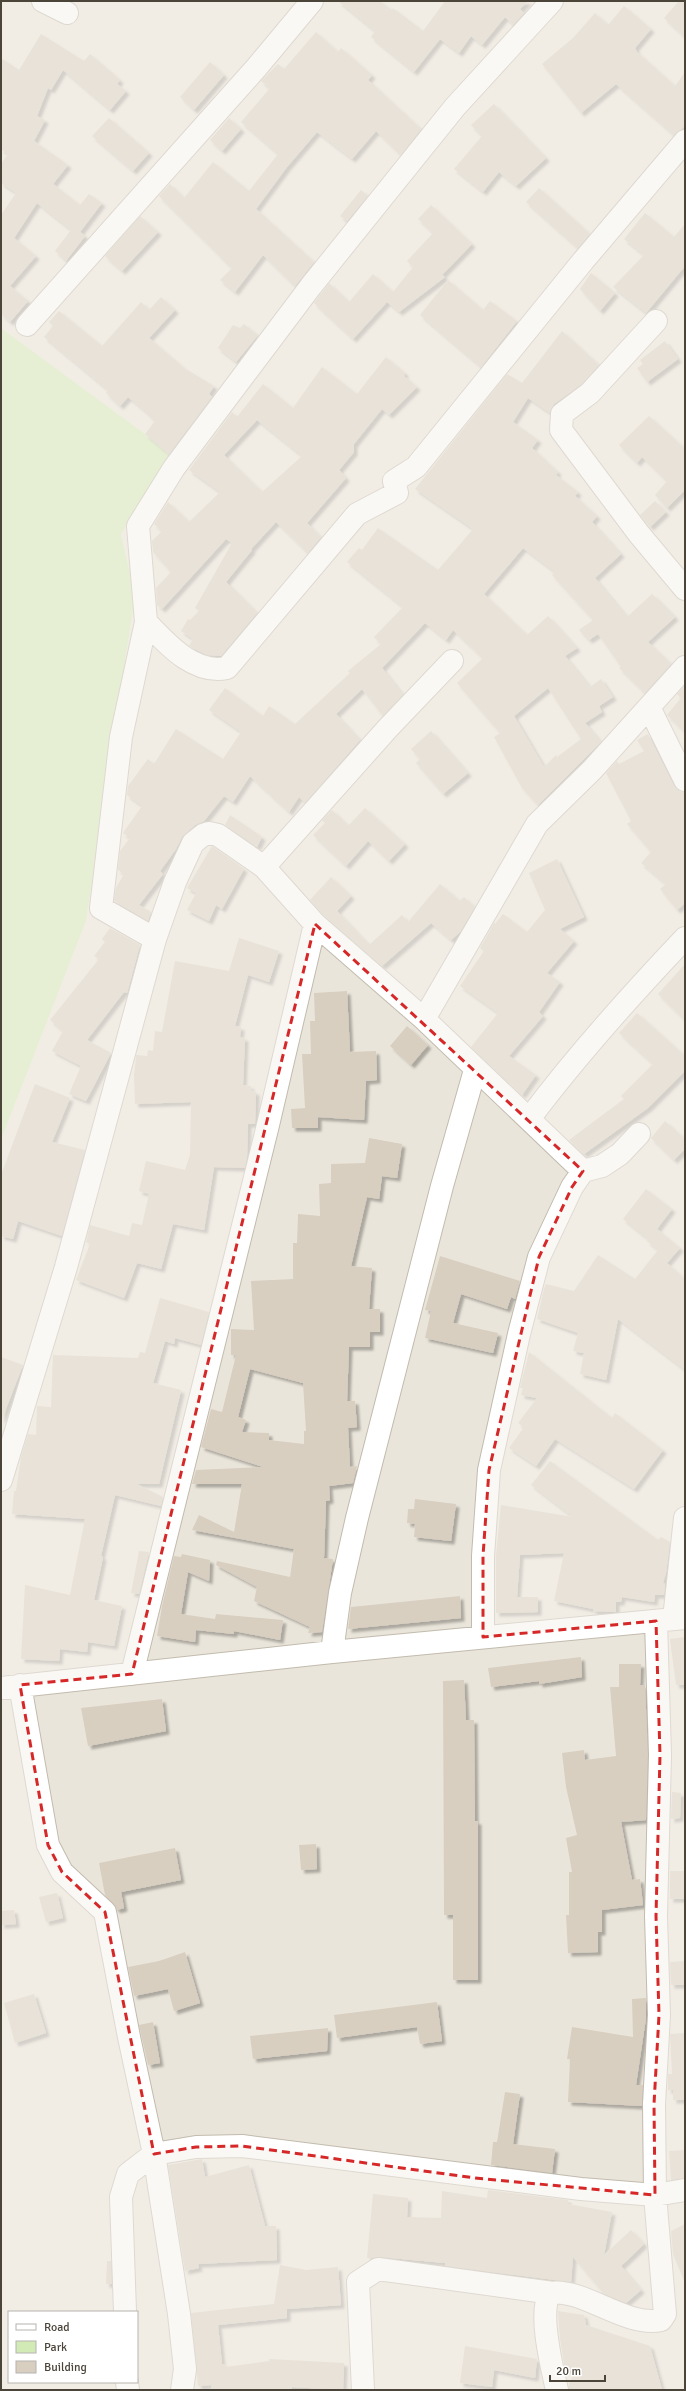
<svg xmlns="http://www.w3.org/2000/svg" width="686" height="2391" font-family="Signika,sans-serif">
<defs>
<filter id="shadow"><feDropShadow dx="3.5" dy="3.5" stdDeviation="1" flood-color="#0004"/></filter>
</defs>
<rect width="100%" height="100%" fill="#f6f3ec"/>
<path fill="#eae5da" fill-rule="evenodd" d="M 1,1 L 685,1 L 685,2390 L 1,2390 L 1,1140 L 86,921 L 135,596 L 121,534 L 168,455 L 145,434 L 1,328 ZM 9,2312 L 137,2312 L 137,2382 L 9,2382 Z"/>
<path fill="#d2eab5" d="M 1,328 L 145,434 L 169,455 L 121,534 L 135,596 L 86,921 L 1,1140 Z"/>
<path fill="#d8cfc1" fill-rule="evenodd" filter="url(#shadow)" d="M 338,1 L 380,1 L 392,10 L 393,8 L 423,31 L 445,1 L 528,1 L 520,9 L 524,13 L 513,25 L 505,17 L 482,45 L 471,36 L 459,53 L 440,39 L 414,72 L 371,37 L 375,31 Z
M 679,1 L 685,1 L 685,37 L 664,18 Z
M 624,6 L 651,29 L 635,48 L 637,52 L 675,86 L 685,72 L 685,126 L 674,135 L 616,84 L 581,113 L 542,64 L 573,38 L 595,13 L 608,25 Z
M 316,32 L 338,52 L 341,48 L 372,75 L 368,80 L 421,129 L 401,155 L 376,131 L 352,159 L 317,132 L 287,167 L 256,209 L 314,262 L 295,286 L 263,255 L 235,292 L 220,280 L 232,268 L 159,196 L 170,184 L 184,198 L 213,162 L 249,191 L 278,154 L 241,122 L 270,88 L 261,81 L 278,64 L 284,69 Z
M 41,34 L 84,61 L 90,54 L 120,80 L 117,84 L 126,91 L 110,110 L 63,70 L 51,90 L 48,88 L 37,116 L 45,120 L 34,141 L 68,165 L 53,184 L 80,205 L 89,194 L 102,203 L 80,232 L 85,236 L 66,261 L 55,251 L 71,230 L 37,203 L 14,238 L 36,256 L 10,286 L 28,301 L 10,322 L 1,314 L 1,215 L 16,193 L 1,183 L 1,164 L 8,154 L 1,149 L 1,58 L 19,70 Z
M 210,62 L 224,75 L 194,110 L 180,97 Z
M 494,104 L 546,158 L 516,186 L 499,172 L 483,192 L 454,169 L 482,136 L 471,125 Z
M 109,118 L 149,153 L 133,171 L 92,136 Z
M 229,118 L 241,129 L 222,151 L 210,140 Z
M 539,188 L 590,234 L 578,248 L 526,202 Z
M 361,190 L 368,196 L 347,221 L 340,216 Z
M 431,205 L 472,244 L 442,275 L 445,277 L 399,312 L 387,302 L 353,339 L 314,303 L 329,283 L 349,302 L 373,274 L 393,292 L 413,267 L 407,261 L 433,233 L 418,219 Z
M 645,213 L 674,237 L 685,224 L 685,266 L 646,313 L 613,287 L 644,255 L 624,239 Z
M 140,216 L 158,232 L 122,271 L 105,256 Z
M 591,273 L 615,293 L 600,311 L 580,289 Z
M 448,280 L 483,310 L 490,301 L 517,321 L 481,367 L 420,315 Z
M 161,297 L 175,310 L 149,338 L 184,368 L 214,386 L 209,394 L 212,397 L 169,454 L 145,434 L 155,421 L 145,411 L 128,397 L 120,406 L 106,393 L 108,390 L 44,337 L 53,326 L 49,322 L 59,311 L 102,346 L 141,302 L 149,310 Z
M 244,324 L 258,335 L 236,362 L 218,348 L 233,325 L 240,328 Z
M 562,331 L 599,365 L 582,384 L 554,404 L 550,413 L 528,398 L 513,422 L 538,440 L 532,448 L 558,472 L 556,475 L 578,492 L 575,496 L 597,516 L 592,522 L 621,554 L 595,578 L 627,617 L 652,594 L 675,617 L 648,642 L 671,664 L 645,693 L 619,668 L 621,667 L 598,634 L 589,640 L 579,630 L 593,620 L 552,575 L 555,572 L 523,548 L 484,594 L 527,635 L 548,616 L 577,648 L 565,656 L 590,687 L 601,679 L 613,697 L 599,706 L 602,712 L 585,723 L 601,742 L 538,805 L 522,788 L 494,737 L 500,733 L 457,683 L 483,658 L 453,630 L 446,640 L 425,623 L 382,668 L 403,695 L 383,716 L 362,689 L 336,714 L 360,740 L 305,803 L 299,797 L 289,812 L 250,776 L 233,802 L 224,796 L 204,821 L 195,825 L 182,837 L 176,849 L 160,871 L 163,874 L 139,905 L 151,912 L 148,921 L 114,901 L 116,888 L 124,874 L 118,870 L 120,851 L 130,838 L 123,833 L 142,806 L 127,795 L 128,786 L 148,759 L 154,764 L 176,729 L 223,759 L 241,732 L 209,710 L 225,688 L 263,716 L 269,706 L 295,724 L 350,673 L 348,671 L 381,644 L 374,637 L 403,607 L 347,562 L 359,548 L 362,550 L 378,528 L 438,570 L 473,529 L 415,489 L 507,374 L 522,383 ZM 548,688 L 581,739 L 557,757 L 556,755 L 544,767 L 514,716 Z
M 665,341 L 678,359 L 647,382 L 637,368 L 643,364 L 640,360 Z
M 386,357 L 405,373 L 404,376 L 417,387 L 389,415 L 382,409 L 354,444 L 354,452 L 339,470 L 346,478 L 307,523 L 321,537 L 308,553 L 276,522 L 251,549 L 252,550 L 226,582 L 257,613 L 221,656 L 207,655 L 189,646 L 193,639 L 181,631 L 188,619 L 190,620 L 199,611 L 195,608 L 232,543 L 226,539 L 162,609 L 157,605 L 156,588 L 171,572 L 153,552 L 152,541 L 162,531 L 154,524 L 168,502 L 189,522 L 220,492 L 189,470 L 232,412 L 237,417 L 263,384 L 293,408 L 322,367 L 357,394 ZM 257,420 L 302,456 L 262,492 L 224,455 Z
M 649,416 L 685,449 L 685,490 L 667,508 L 655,495 L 667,481 L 642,457 L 637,463 L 619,445 Z
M 655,501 L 666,512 L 650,527 L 640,515 Z
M 685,686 L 685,732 L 667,715 L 681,698 L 677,694 Z
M 431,731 L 468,773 L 443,794 L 416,763 L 420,759 L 411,749 Z
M 648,734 L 674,786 L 678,791 L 685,792 L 685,903 L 677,910 L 660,889 L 666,884 L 641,863 L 651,852 L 627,824 L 631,821 L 606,773 L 617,761 L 619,764 L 644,751 L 637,740 Z
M 365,808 L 405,844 L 389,861 L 368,841 L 346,866 L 313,835 L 325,823 L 322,820 L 332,810 L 348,826 Z
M 230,815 L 262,837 L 257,847 L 225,825 Z
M 212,846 L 244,869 L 222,909 L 216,905 L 209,921 L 187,910 L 196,893 L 187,888 Z
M 557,859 L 584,917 L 560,929 L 574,941 L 547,973 L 560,982 L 539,1012 L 543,1016 L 509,1056 L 536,1075 L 522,1095 L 471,1047 L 498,1013 L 460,986 L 484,951 L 480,948 L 494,923 L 495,924 L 503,914 L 527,932 L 545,910 L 529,873 Z
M 331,877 L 351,896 L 337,911 L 369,945 L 402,915 L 408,922 L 440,884 L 460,901 L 464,897 L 475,907 L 460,932 L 451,940 L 431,923 L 382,966 L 324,915 L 310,900 Z
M 110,928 L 140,945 L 127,993 L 124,992 L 87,1040 L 111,1053 L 86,1101 L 69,1094 L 81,1066 L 52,1051 L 63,1031 L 50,1020 L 99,959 L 94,956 L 105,942 L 102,939 Z
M 239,938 L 279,951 L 269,982 L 248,975 L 235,1026 L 241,1027 L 240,1037 L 245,1038 L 243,1085 L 251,1086 L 250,1090 L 256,1092 L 255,1124 L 248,1124 L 247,1157 L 245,1168 L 214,1167 L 204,1230 L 173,1224 L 161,1269 L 137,1263 L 124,1298 L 76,1280 L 90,1244 L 86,1242 L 90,1225 L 129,1236 L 132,1223 L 142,1225 L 149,1194 L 139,1191 L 146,1161 L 185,1170 L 190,1155 L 191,1102 L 135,1104 L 134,1075 L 136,1058 L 136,1055 L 147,1056 L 148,1050 L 153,1051 L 155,1031 L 162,1032 L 175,961 L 229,971 Z
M 685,964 L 685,1020 L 658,994 Z
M 347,991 L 350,1052 L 376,1051 L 377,1080 L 366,1081 L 364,1120 L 318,1117 L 318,1128 L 292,1128 L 291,1109 L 305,1108 L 302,1054 L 311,1054 L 310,1021 L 315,1021 L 314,993 Z
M 637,1013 L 685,1056 L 685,1071 L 648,1108 L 584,1154 L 569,1140 L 624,1099 L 621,1096 L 653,1064 L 619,1033 Z
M 407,1026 L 428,1045 L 411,1065 L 390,1046 Z
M 35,1084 L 70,1098 L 52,1142 L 85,1150 L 62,1236 L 18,1221 L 13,1239 L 1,1236 L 1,1175 Z
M 665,1121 L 685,1139 L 685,1149 L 674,1160 L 651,1138 Z
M 369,1138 L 402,1144 L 397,1178 L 382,1176 L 379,1199 L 367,1197 L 351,1266 L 372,1268 L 369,1309 L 380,1309 L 380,1332 L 370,1332 L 370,1347 L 349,1347 L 347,1401 L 355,1401 L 357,1427 L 348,1428 L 350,1467 L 357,1466 L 353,1483 L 329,1486 L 330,1500 L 326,1501 L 324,1558 L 333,1559 L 322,1632 L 308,1633 L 310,1627 L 254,1601 L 257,1587 L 216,1565 L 217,1561 L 290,1577 L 294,1549 L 192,1530 L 199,1515 L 234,1532 L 242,1484 L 192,1484 L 196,1470 L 263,1467 L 201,1447 L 211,1409 L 222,1412 L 236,1355 L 231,1355 L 231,1329 L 254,1330 L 251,1281 L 293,1279 L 293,1243 L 297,1243 L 298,1214 L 320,1216 L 319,1184 L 331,1183 L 331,1164 L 365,1163 ZM 250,1369 L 303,1383 L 306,1431 L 304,1431 L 304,1444 L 269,1440 L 269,1433 L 242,1432 L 246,1420 L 238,1417 Z
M 646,1189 L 672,1209 L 657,1229 L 680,1248 L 667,1263 L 685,1279 L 685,1370 L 618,1319 L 606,1380 L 580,1374 L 584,1353 L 573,1351 L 578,1333 L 537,1319 L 544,1289 L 546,1284 L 574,1291 L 598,1255 L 635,1279 L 658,1250 L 647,1241 L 648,1239 L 623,1219 Z
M 440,1256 L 520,1281 L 515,1299 L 511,1297 L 507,1309 L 461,1294 L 453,1323 L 498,1333 L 493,1353 L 425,1338 L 431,1311 L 425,1310 Z
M 160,1298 L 209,1312 L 201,1345 L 175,1338 L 174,1344 L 165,1341 L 153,1383 L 181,1390 L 159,1484 L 137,1484 L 163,1497 L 161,1506 L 115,1495 L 101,1556 L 103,1557 L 94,1600 L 122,1606 L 114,1646 L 88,1642 L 87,1652 L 60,1649 L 59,1661 L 21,1659 L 25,1585 L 70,1595 L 85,1519 L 12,1514 L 14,1491 L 16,1491 L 21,1457 L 28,1434 L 36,1435 L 37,1406 L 51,1407 L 53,1355 L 138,1358 L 140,1352 L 145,1353 Z
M 529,1352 L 612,1418 L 615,1413 L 663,1450 L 634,1489 L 555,1439 L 536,1466 L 509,1448 L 524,1427 L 518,1423 L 537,1398 L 521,1395 L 523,1388 L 520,1388 Z
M 1,1357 L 23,1365 L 2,1419 L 1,1419 Z
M 550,1461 L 658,1540 L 661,1537 L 670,1542 L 666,1573 L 663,1583 L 665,1584 L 664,1595 L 655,1595 L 654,1602 L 622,1597 L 621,1602 L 616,1602 L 616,1612 L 614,1612 L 593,1611 L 593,1609 L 554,1601 L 564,1553 L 520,1555 L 517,1597 L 538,1597 L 538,1612 L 496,1613 L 496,1556 L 501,1505 L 573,1517 L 531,1485 Z
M 415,1499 L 456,1504 L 451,1541 L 414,1537 L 415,1524 L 407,1523 L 408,1509 L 414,1509 Z
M 139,1551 L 149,1552 L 139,1594 L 131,1593 Z
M 182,1554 L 210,1560 L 209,1581 L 188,1572 L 181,1614 L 215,1619 L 216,1614 L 283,1620 L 280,1640 L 234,1631 L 234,1634 L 196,1630 L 195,1642 L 157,1636 L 162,1606 L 174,1556 L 181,1557 Z
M 460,1596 L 461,1618 L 348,1629 L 351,1607 Z
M 685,1637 L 685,1685 L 676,1685 L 670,1639 Z
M 581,1657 L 582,1677 L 539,1684 L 539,1681 L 491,1687 L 488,1668 Z
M 619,1664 L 641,1664 L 640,1685 L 645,1685 L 648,1755 L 646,1820 L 621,1822 L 632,1880 L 640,1879 L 643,1905 L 602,1910 L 602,1932 L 598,1932 L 598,1952 L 568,1953 L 566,1915 L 569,1915 L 569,1872 L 572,1872 L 566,1838 L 577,1835 L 566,1787 L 562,1753 L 584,1750 L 585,1760 L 616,1756 L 610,1687 L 619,1687 Z
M 464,1680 L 466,1720 L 474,1720 L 475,1821 L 478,1821 L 478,1980 L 453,1980 L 453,1915 L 444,1915 L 443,1681 Z
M 162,1699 L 166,1731 L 88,1746 L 81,1708 Z
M 672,1792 L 681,1793 L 680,1818 L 671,1819 Z
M 316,1844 L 317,1869 L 301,1870 L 299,1845 Z
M 175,1848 L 181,1880 L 121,1892 L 124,1908 L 117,1910 L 105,1895 L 99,1863 Z
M 670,1871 L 685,1871 L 685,1899 L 670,1899 Z
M 57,1893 L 63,1918 L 46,1922 L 39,1897 Z
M 14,1910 L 16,1924 L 1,1925 L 1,1911 Z
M 185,1952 L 200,2003 L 174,2011 L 168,1989 L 134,1996 L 128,1967 L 159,1961 Z
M 685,1961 L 685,1985 L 671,1985 L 670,1962 Z
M 34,1994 L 46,2033 L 15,2043 L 4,2003 Z
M 646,1998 L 646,2018 L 636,2085 L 643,2085 L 642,2106 L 568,2102 L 570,2059 L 567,2059 L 572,2027 L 633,2037 L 632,1999 Z
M 437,2002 L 442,2041 L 420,2044 L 417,2027 L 337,2038 L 334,2015 Z
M 153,2022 L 160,2063 L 148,2065 L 139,2025 Z
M 328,2028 L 327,2051 L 253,2059 L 250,2036 Z
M 685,2033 L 685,2100 L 673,2100 L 673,2090 L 668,2090 L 668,2074 L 672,2074 L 670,2034 Z
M 505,2092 L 520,2094 L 513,2144 L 555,2149 L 552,2173 L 491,2165 L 493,2142 L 497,2142 Z
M 685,2150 L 685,2178 L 671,2180 L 669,2151 Z
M 202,2159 L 205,2177 L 249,2165 L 265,2226 L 276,2226 L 277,2260 L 198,2264 L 199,2268 L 185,2271 L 168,2165 Z
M 488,2190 L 568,2200 L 568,2204 L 612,2212 L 604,2255 L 631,2230 L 644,2244 L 621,2266 L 641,2290 L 626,2303 L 604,2294 L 573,2257 L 571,2282 L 445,2266 L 445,2263 L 380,2257 L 367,2258 L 373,2194 L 408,2198 L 407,2217 L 441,2218 L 442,2191 L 487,2198 Z
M 685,2224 L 685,2283 L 673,2254 L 671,2231 Z
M 107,2261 L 111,2261 L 112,2284 L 106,2284 Z
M 280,2265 L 306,2270 L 338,2267 L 341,2305 L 287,2309 L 287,2318 L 218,2325 L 222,2364 L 226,2364 L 226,2367 L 269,2361 L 269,2359 L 344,2363 L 343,2390 L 292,2387 L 292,2390 L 212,2390 L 211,2385 L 198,2386 L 191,2313 L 274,2304 Z
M 558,2311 L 584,2315 L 586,2325 L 650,2346 L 662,2390 L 569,2390 L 569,2384 L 574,2372 L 565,2369 L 560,2339 Z
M 465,2346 L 537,2359 L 535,2378 L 494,2370 L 492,2387 L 460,2383 Z"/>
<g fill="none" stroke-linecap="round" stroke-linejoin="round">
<g stroke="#c2bbae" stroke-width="24">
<path id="street" d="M 43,1 L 67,13
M 656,321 L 590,393 L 562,414 L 561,430 L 639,534 L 685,589
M 27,325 L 257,67 L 312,1
M 146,622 C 167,644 194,675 227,668 L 357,514 L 397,493 L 394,481 L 416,467 L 583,261 L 685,141
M 649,707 L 685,780
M 264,867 L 388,728 L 452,661
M 155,939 L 101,908 L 121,737 L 146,622 L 138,526 L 174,468 L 311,286 L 455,107 L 552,1
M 424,1019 L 537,824 L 592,770 L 685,667
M 529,1119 C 577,1055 630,996 685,938
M 1,1480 L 66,1267 L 155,939 L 175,882 L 193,843 L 203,835 L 209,833 L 218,835 L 264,867 L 315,924 L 424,1019 L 583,1171
M 674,1619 L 685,1518
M 483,1637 L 483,1556 L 489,1470 L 519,1334 L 539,1257 L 572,1187 L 583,1171 L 602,1166 L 620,1154 L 639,1134
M 332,1652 L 340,1593 L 357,1518 L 442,1186 L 475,1070
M 132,1674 L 268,1125 L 315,924
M 20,1685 L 48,1845 L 62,1872 L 105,1912 L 129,2037 L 154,2154 L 128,2174 L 121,2197 L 125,2312
M 1,1688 L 332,1652 L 685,1618
M 127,2382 L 128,2390
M 182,2390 L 185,2369 L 179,2314 L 154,2154 L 196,2147 L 242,2146 L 581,2189 L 655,2195 L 685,2190
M 363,2390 L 358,2282 L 378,2269 L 553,2293
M 557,2390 C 552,2368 538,2312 550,2293 C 582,2287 626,2328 661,2320 L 665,2314 L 655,2195 L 654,2104 L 659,2015 L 656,1916 L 660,1755 L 656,1621"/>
</g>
<use href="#street" stroke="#fff" stroke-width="22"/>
</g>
<path d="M0 0H686V2391H0ZM 315,924 L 583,1171 L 572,1187 L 539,1257 L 489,1470 L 483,1556 L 483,1637 L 656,1621 L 660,1755 L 656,1916 L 659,2015 L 654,2104 L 655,2195 L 475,2178 L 242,2146 L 196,2147 L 154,2154 L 105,1912 L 62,1872 L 48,1845 L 20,1685 L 132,1674 Z" fill="#f6f3ec" fill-opacity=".55" fill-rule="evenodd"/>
<path fill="none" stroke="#d62828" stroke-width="3" stroke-dasharray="8 5" stroke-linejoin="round" d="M 315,924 L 583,1171 L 572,1187 L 539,1257 L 489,1470 L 483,1556 L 483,1637 L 656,1621 L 660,1755 L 656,1916 L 659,2015 L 654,2104 L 655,2195 L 475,2178 L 242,2146 L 196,2147 L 154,2154 L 105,1912 L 62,1872 L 48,1845 L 20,1685 L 132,1674 Z"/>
<rect width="686" height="2391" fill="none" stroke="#4b4439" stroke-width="4"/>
<rect x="8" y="2311" width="130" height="72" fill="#ffffff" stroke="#b7b4b0"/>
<rect x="16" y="2324" width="20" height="6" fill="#ffffff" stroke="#b7b4b0"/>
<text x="44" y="2331" font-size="12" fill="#4b4439">Road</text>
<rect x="16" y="2341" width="20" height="12" fill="#d2eab5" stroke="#b7b4b0"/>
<text x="44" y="2351" font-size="12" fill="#4b4439">Park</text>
<rect x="16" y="2361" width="20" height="12" fill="#d8cfc1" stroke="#b7b4b0"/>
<text x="44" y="2371" font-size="12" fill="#4b4439">Building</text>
<path d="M550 2375v6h55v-6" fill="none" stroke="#4b4439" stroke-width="2"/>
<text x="556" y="2375" font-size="12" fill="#4b4439" stroke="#ffffff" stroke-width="3" paint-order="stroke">20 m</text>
</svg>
